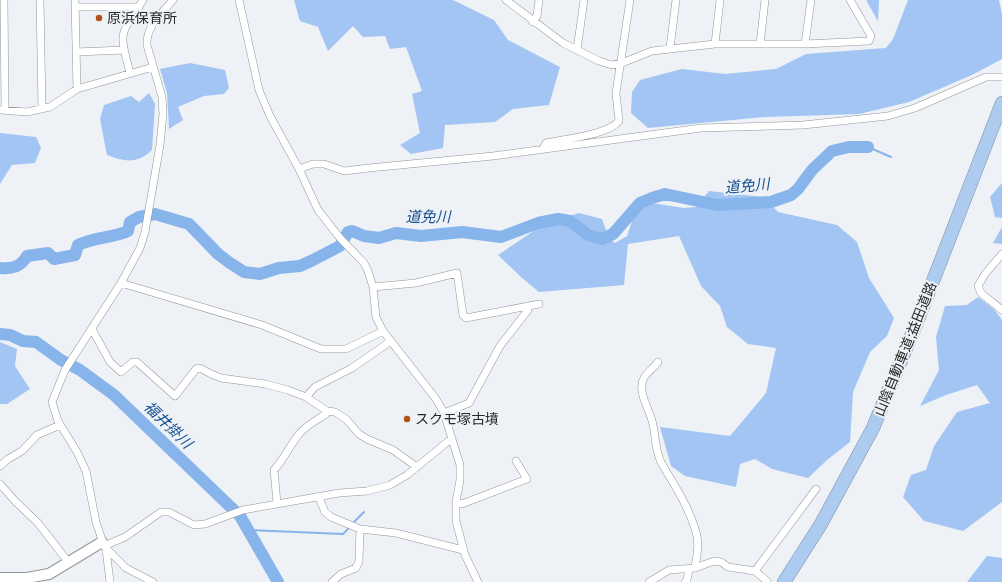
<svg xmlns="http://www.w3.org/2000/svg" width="1002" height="582" font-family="'PT Sans','Noto Sans JP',sans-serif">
<rect width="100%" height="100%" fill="#eef1f5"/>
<path fill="#a2c5f4" d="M 294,0 L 453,0 L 494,20 L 508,40 L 560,67 L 549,105 L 513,109 L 495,122 L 445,125 L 443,148 L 411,154 L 400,145 L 420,133 L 412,94 L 422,91 L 406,47 L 390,49 L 385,36 L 363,37 L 353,26 L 328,51 L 318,27 L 300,21 Z
M 866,0 L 879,0 L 878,21 Z
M 908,0 L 999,0 L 1002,14 L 1002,59 L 972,75 L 909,102 L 859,114 L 765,117 L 648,128 L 631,113 L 632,92 L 640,80 L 682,69 L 725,74 L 776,69 L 806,54 L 886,48 L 893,39 Z
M 190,63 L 225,70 L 229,88 L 224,94 L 204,96 L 178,107 L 183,120 L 169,129 L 167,93 L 160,69 Z
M 149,93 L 155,104 L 152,150 C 138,164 125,162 107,155 L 100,119 L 104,105 L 131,96 L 139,102 Z
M 0,133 L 36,137 L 41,148 L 35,163 L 12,165 L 0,184 Z
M 1002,183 L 1002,218 L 995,217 L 990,197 Z
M 709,191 L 764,197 L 778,212 L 837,225 L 857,242 L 869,278 L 894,318 L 887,336 L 870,352 L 853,392 L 850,442 L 827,460 L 808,478 L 772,469 L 755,459 L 740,464 L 736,487 L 685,476 L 671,466 L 660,427 L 730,436 L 766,393 L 776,348 L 748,344 L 727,327 L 720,306 L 701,286 L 679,236 L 628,244 L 624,285 L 539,292 L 521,277 L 498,255 L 544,224 L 579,213 L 602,219 L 609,238 L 615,243 L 627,236 L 634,215 L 651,203 L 684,208 L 696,207 Z
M 1002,227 L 1002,244 L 993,243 Z
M 978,297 L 994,309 L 1002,320 L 1002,502 L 963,531 L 924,521 L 903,497 L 911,475 L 926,470 L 934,446 L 957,412 L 990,403 L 977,385 L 946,395 L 920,406 L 939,370 L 936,337 L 945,306 L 967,305 Z
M 0,342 L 17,349 L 15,366 L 30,389 L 7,404 L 0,404 Z
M 987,556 L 1002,558 L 1002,582 L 967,582 Z"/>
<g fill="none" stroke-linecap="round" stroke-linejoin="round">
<path stroke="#88b4ec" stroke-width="2" d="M 868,147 L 891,157
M 353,523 L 364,512
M 249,530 L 343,534 L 350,527"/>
<path stroke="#88b4ec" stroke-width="12" d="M 0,268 C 12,269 21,267 27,256 L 48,253 L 54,259 L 75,255 L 78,245 C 95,237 113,238 128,231 L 130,222 L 139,217 L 155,214 L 189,224 L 218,254 L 230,263 L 244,272 L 260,274 L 279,268 L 300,266 L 313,260 L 340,246 L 348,232 L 352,231 L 364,236 L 379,238 L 396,233 L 421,236 L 462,232 L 501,237 L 538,223 L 558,219 L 570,221 L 588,235 L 602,239 L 613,234 L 640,203 L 652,198 L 665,194 L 717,205 L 771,202 L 791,195 L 798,189 L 812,170 L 832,151 L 849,147 L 868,147
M 0,334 L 10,335 L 23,341 L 36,342 L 61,360 L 80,370 L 114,395 L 240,516 L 278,582"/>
<g stroke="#929598" stroke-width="8">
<path id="street" d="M 4,0 L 5,110
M 40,0 L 42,109
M 75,0 L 77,89
M 239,0 L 259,90 L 270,116 L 299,169 L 318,210 L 340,238 L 364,263 L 368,271 L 373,287 L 376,317 L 383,331 L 436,399 L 444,413 L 460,465 L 460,480 L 456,502 L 456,521 L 465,555 L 478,582
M 506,0 L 563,43 L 599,61 L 612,65 L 622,63 L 652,51 L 715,44 L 805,44 L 869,41 L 871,36 L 850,0
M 76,7 L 139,7
M 533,22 L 537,16 L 539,0
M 715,44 L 720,0
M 760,44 L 765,0
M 805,44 L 811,0
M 670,48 L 676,0
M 577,50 L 584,0
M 76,52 L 124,50
M 130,73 C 119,30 119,37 143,0
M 0,110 L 27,112 L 50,107 L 77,89 L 153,67
M 543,149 L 546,143 C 564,139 608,135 619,121 L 616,93 L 630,0
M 299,169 L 313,164 L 324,164 L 344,171 L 369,168 L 493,156 L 701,128 L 803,125 L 888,116 L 915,108 L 986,77 L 1002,77
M 1002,254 L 985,274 L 978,286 L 981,293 L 1002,310
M 121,283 L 262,325 L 321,349 L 346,349 L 383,331
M 373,287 L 416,283 L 457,273 L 463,315 L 466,318 L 539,304
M 92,329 L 110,362 L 121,372 L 133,362 L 137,362 L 175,396 L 196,369 L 200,368 L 211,374 L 221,378 L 265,384 L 288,390 L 306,397 L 327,411 L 335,412 L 346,419 L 359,434 L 367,439 L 393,450 L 417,467
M 658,362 C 654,368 647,372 644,378 C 636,392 651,411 653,425 C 656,438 655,452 662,464 C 674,485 688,505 695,529 C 700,542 697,555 695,568
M 306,397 L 315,387 L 352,368 L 391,341
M 444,413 L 469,403 L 500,346 L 528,310 L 527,306
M 0,466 L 8,459 L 22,451 L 37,435 L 60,425
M 0,484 L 15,501 L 38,523 L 69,563
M 319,498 L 325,512 L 331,517 L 360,529 L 396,533 L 463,550
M 456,502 L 462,504 L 527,479 L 516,461
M 277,503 L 274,470 C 284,459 290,445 300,433 C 307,425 317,420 326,414 L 327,411
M 104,546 L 125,537 L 161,512 L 169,512 L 194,525 L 205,524 L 243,510 L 339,493 L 367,491 L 390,485 L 407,475 L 451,439
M 106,549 L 110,582
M 755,571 L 767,581
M 153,582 L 126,568 L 104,546 L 96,522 L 86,471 L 77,452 L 58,421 L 52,402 L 65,370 L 121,283 L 140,248 L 145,232 L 160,145 L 163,114 L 162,97 L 147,45 C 146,26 161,14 173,0
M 332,582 L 341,574 L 356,568 L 359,561 L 360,529
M 649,582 L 669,570 L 695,568 L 714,561 L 721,562 L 728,567 L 755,571 L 816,489
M 685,582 L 687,580 L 689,569"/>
</g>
<g stroke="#929598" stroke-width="12">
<path id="secondary" d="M 0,578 L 27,578 L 49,574 L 102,542"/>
</g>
<g stroke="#7e91aa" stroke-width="14">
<path id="highway" d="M 784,582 L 821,524 L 873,428 L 919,317 L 1002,103"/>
</g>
<use href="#street" stroke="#fff" stroke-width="7"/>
<use href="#secondary" stroke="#fff" stroke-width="10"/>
<use href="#highway" stroke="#adcaef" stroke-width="13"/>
</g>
<g fill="#b4511b" stroke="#eef1f5" stroke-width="1.5">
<circle cx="99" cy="18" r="4"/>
<circle cx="407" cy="419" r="4"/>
</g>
<g text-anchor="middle" stroke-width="4" stroke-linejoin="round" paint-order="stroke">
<g font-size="14" fill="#272829" stroke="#eef1f5" text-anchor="start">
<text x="107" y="23">原浜保育所</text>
<text x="415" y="424">スクモ塚古墳</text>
</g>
<g font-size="14" fill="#272829" stroke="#eef1f5">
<text transform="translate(905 349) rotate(-68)" y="5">山陰自動車道;益田道路</text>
</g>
<g font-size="15" font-style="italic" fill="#165194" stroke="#eef1f5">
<text transform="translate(747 186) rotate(-5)" y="5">道免川</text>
<text x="428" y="222">道免川</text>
<text transform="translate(168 425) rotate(44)" y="5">福井掛川</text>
</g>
</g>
</svg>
